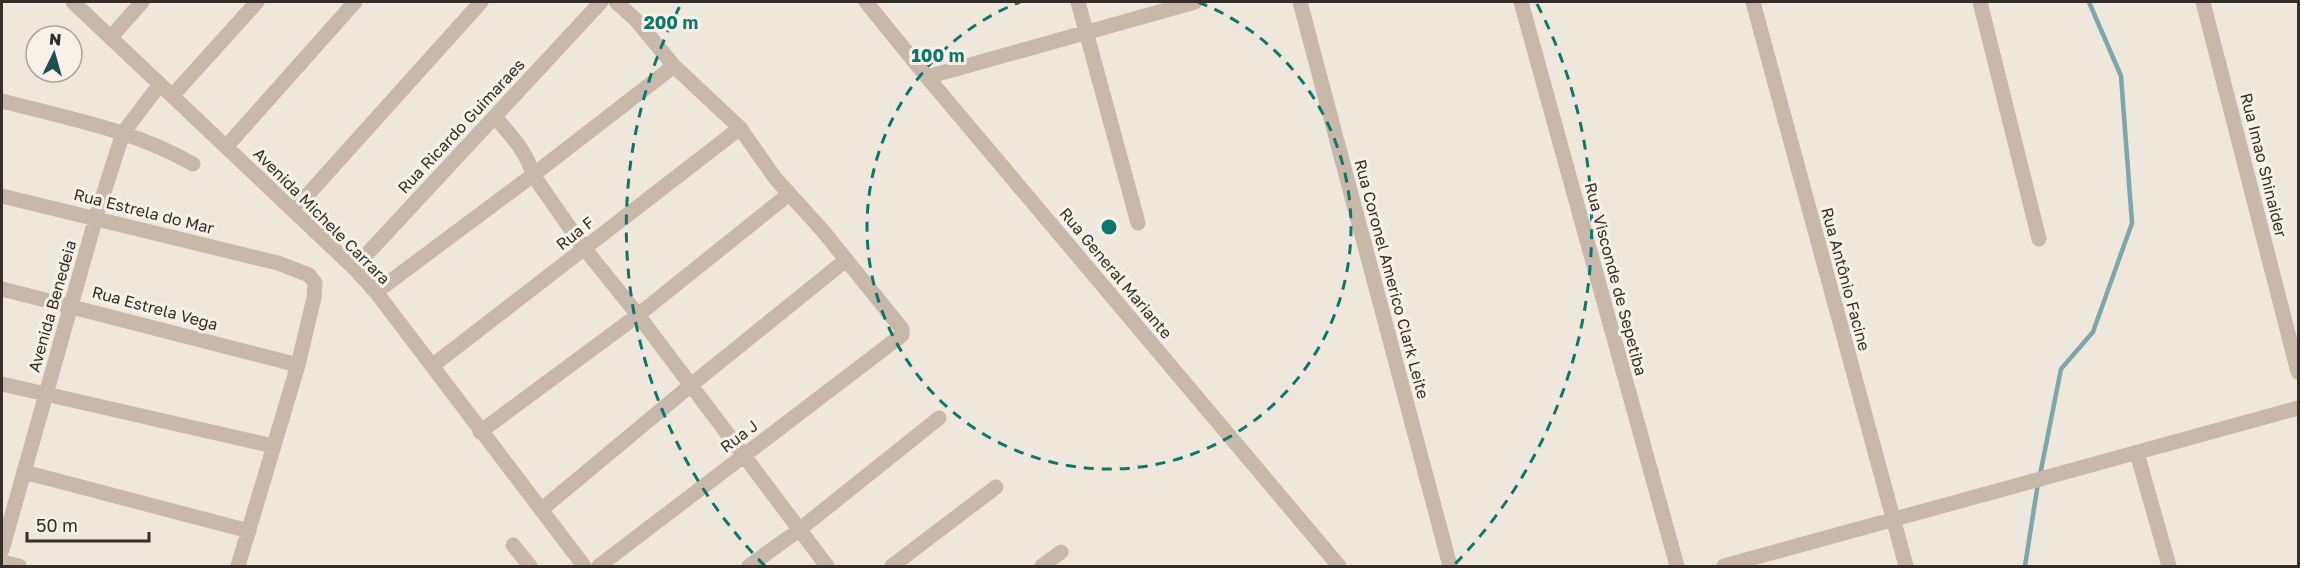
<svg xmlns="http://www.w3.org/2000/svg" width="2300" height="568" font-family="'Golos Text',sans-serif">
<rect width="100%" height="100%" fill="#f0e7dc"/>
<g fill="none" stroke-linecap="round" stroke-linejoin="round">
<path stroke="#7da7ab" stroke-width="4.5" d="M 2040,475 L 2061,369 L 2093,332 L 2132,223 L 2121,76 L 2089,2
M 2025,566 L 2038,483"/>
<path stroke="#c7b8a9" stroke-width="15" d="M 73,2 L 354,268 L 376,292 L 584,566
M 866,2 L 927,77 L 1339,566
M 1078,2 L 1138,223
M 1300,2 L 1450,566
M 1521,2 L 1677,566
M 1753,2 L 1906,566
M 1980,2 L 2039,239
M 2203,2 L 2298,372
M 111,37 L 142,2
M 927,77 L 1195,2
M 173,95 L 257,2
M 2,101 C 67,118 134,130 193,164
M 495,117 C 510,134 527,152 533,175 L 584,248 L 638,315 L 827,566
M 226,147 L 355,2
M 2,196 L 278,263 L 309,275 L 315,283 L 314,298 L 298,365 L 238,566
M 294,210 L 481,2
M 354,268 L 601,2
M 2,289 L 298,365
M 376,292 L 533,175 L 674,66
M 432,366 L 740,128
M 2,384 L 273,446
M 480,432 L 638,315 L 789,194
M 2137,453 L 2169,566
M 24,472 L 249,531
M 542,509 L 691,385 L 846,260
M 513,545 L 530,566
M 2,550 L 96,217 L 123,133 L 160,84
M 2,562 L 19,566
M 599,566 L 902,335 L 902,329 L 823,231 L 775,178 L 740,128 L 674,66 L 636,20 L 616,2
M 749,566 L 799,530 L 939,418
M 892,566 L 996,487
M 1042,566 L 1061,552
M 1724,566 L 2298,408"/>
</g>
<g fill="none" stroke="#0f766e" stroke-width="3" stroke-dasharray="10 8">
<path d="M1198 2A242 242 0 1 1 1020 2"/>
<path d="M765 566A483 483 0 0 1 681 4M1537 4A483 483 0 0 1 1453 566"/>
</g>
<g text-anchor="middle" stroke-width="6" stroke-linejoin="round" paint-order="stroke">
<g font-size="16" fill="#352d28" stroke="#f8f1e8">
<text transform="translate(461 126) rotate(-47)" y="6">Rua Ricardo Guimaraes</text>
<text transform="translate(2264 165) rotate(76)" y="6">Rua Imao Shinaider</text>
<text transform="translate(144 211) rotate(14)" y="6">Rua Estrela do Mar</text>
<text transform="translate(322 216) rotate(45)" y="6">Avenida Michele Carrara</text>
<text transform="translate(575 233) rotate(-38)" y="6">Rua F</text>
<text transform="translate(1116 273) rotate(50)" y="6">Rua General Mariante</text>
<text transform="translate(1392 279) rotate(75)" y="6">Rua Coronel Americo Clark Leite</text>
<text transform="translate(1616 279) rotate(75)" y="6">Rua Visconde de Sepetiba</text>
<text transform="translate(1846 279) rotate(75)" y="6">Rua Antônio Facine</text>
<text transform="translate(52 306) rotate(-74)" y="6">Avenida Benedeia</text>
<text transform="translate(155 308) rotate(15)" y="6">Rua Estrela Vega</text>
<text transform="translate(739 436) rotate(-37)" y="6">Rua J</text>
</g>
</g>
<circle cx="1109" cy="227" r="9" fill="#0f766e" stroke="#f8f1e8" stroke-width="3"/>
<g font-size="18" text-anchor="middle" font-weight="bold" fill="#0f766e" stroke="#f8f1e8" stroke-width="6" stroke-linejoin="round" paint-order="stroke">
<text x="671" y="29">200 m</text>
<text x="938" y="62">100 m</text>
</g>
<rect width="2300" height="568" fill="none" stroke="#352d28" stroke-width="6"/>
<g transform="translate(54 54) rotate(5)"><circle r="28" fill="#f8f1e8" stroke="#aaa39b" stroke-width="1.5"/>
<path d="M0-4.5L10 22L0 15L-10 22Z" fill="#214e53"/>
<text y="-9" font-size="16" font-weight="bold" text-anchor="middle" fill="#352d28">N</text>
</g>
<path d="M27 532v9h122v-9" fill="none" stroke="#352d28" stroke-width="3"/>
<text x="36" y="532" font-size="18" fill="#352d28" stroke="#f8f1e8" stroke-width="4.5" paint-order="stroke">50 m</text>
</svg>
